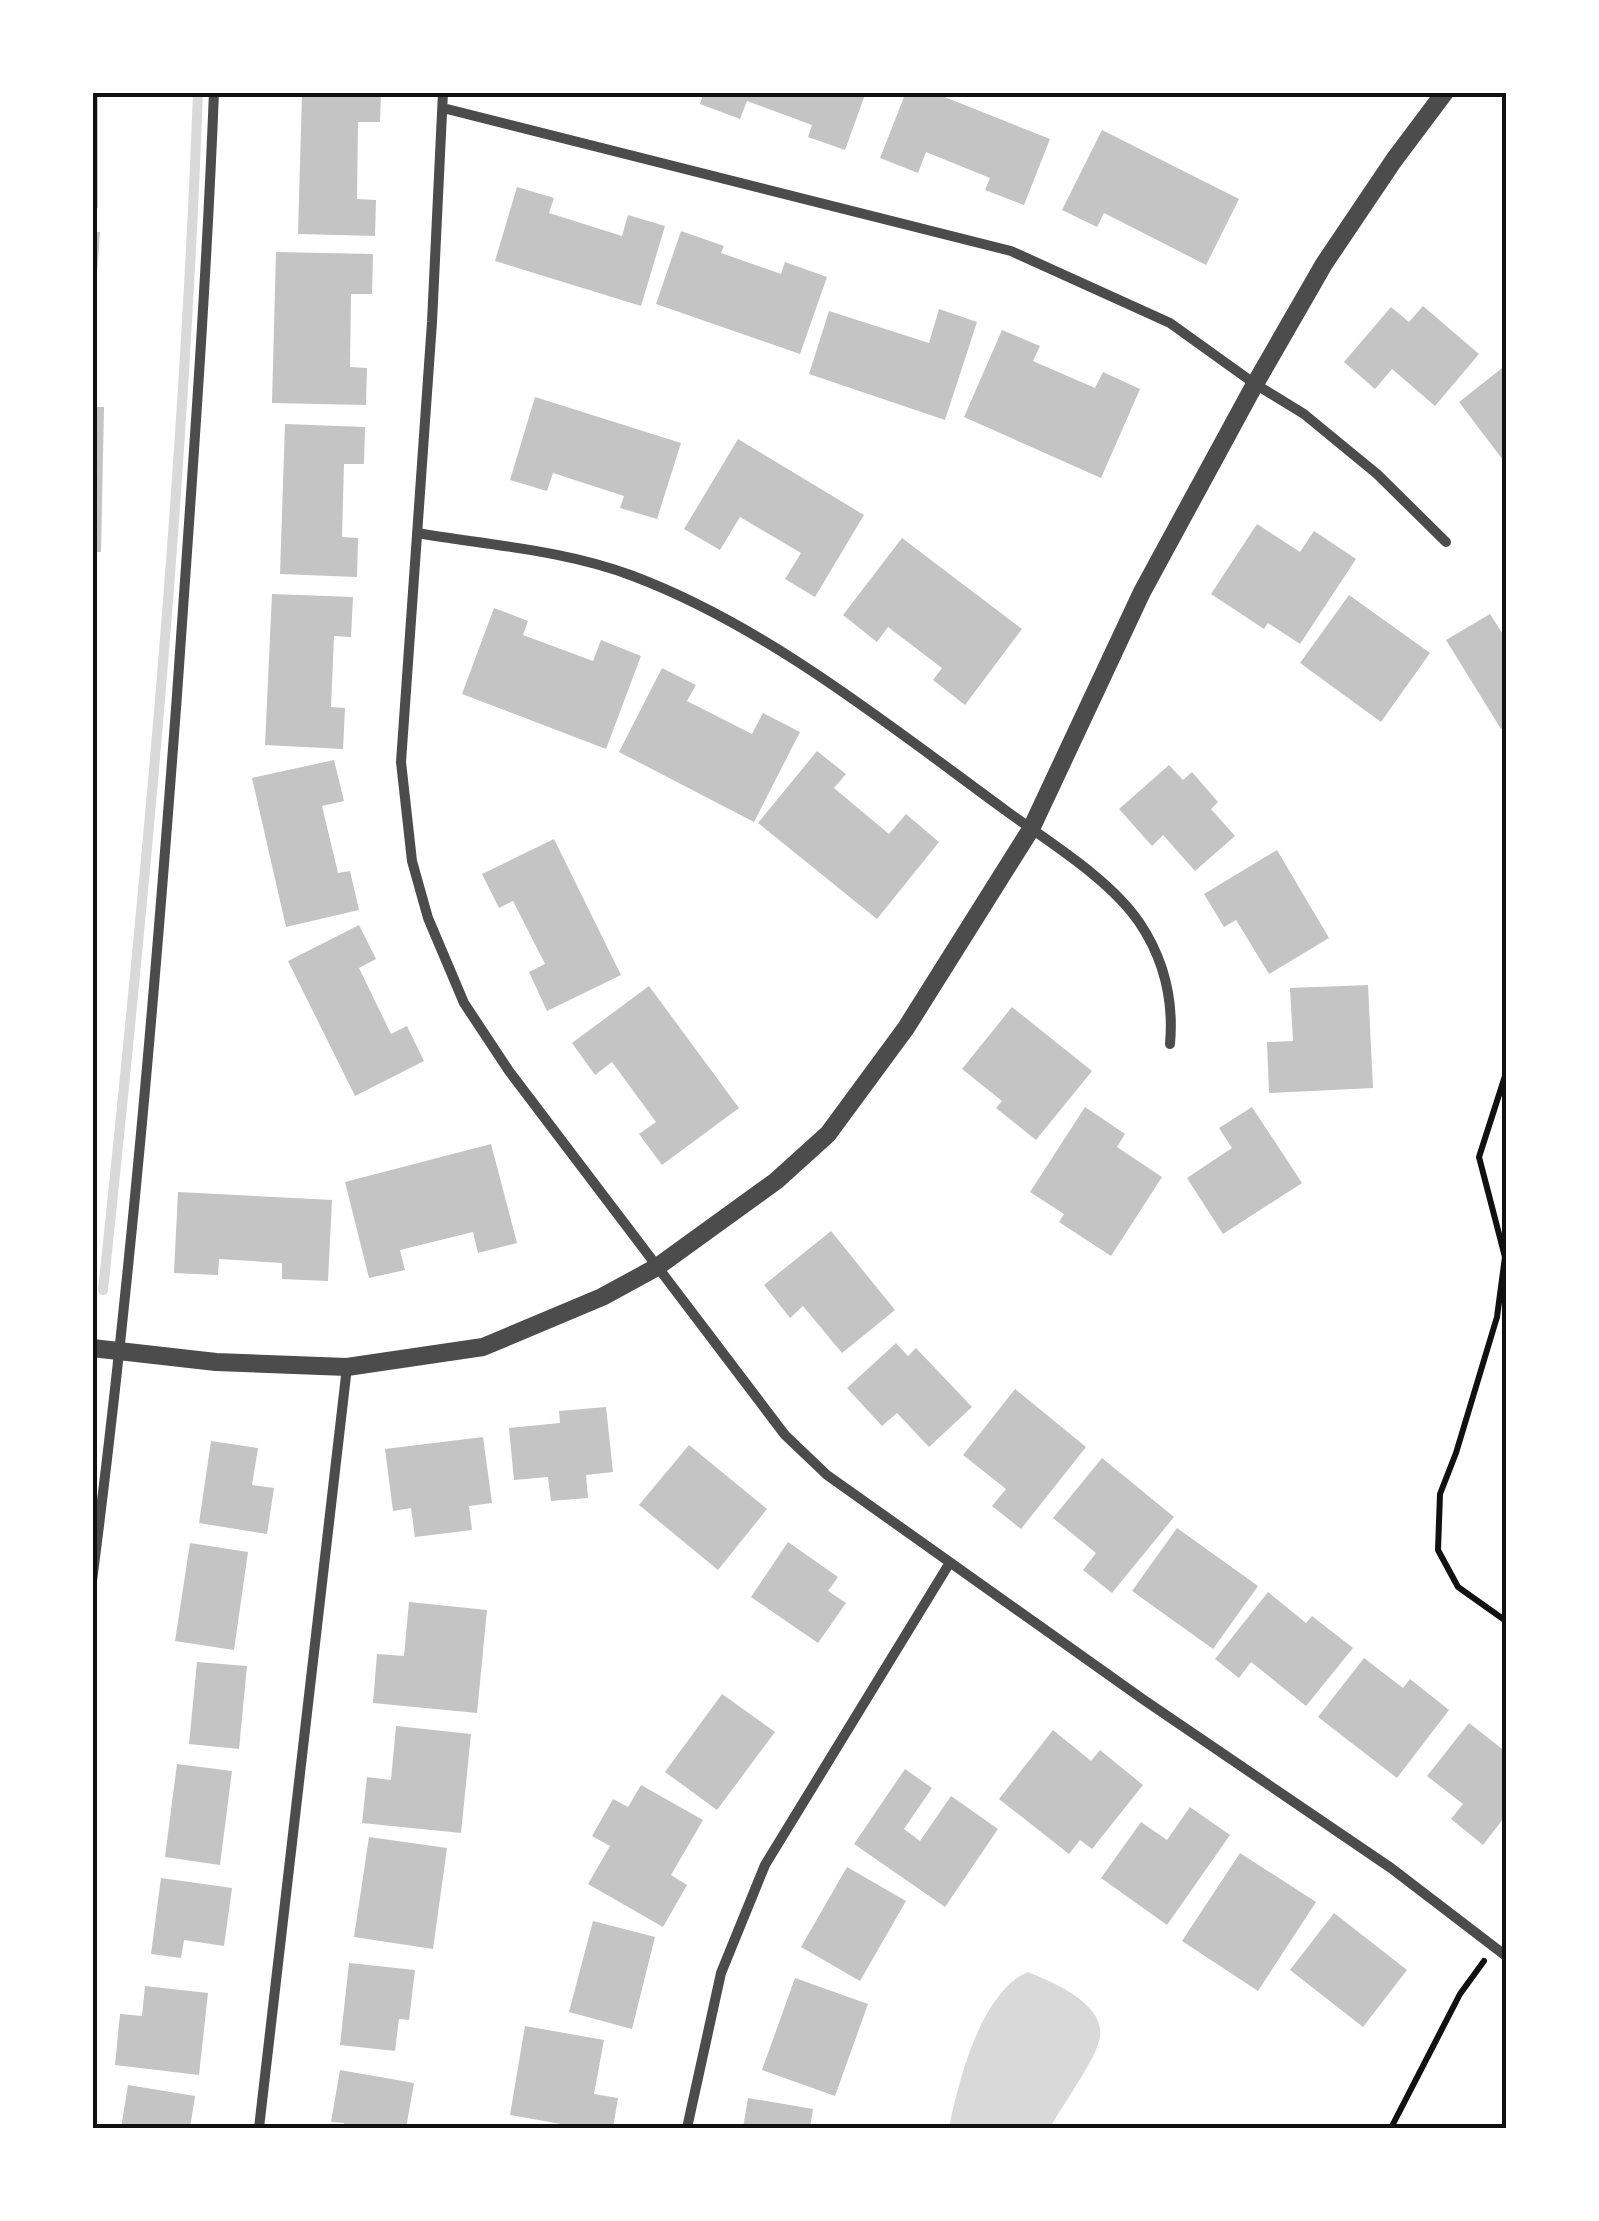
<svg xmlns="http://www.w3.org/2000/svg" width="1599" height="2221" font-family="Manrope,sans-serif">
<rect width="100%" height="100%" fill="#fff"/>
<path fill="#d9d9d9" d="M 1028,1972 C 1052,1982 1105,2003 1100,2037 C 1097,2058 1061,2107 1050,2128 L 949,2128 C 958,2083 981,1991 1028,1972 Z"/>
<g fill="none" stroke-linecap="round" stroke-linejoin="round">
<path stroke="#d9d9d9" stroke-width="10" d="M 103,1290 C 145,892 183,493 198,92"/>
</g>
<path fill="#c4c4c4" d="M 92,92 L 98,92 L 98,208 L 92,208 Z
M 302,92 L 381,92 L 380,122 L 358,122 L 357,199 L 376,200 L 375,236 L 298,234 Z
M 704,92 L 866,92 L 845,150 L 808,137 L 812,125 L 747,101 L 740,119 L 700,104 Z
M 906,92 L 932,92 L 1050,139 L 1024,205 L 985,190 L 990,178 L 926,152 L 918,173 L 880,158 Z
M 1102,130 L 1239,199 L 1206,265 L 1104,213 L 1097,227 L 1062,210 Z
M 517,187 L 554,198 L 549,213 L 622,236 L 628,215 L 665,226 L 641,306 L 495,261 Z
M 681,231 L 724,246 L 721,253 L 781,274 L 785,262 L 827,277 L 800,354 L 656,304 Z
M 92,232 L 100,232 L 95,302 L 92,302 Z
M 276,252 L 373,254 L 372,294 L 351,294 L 350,367 L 367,368 L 366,405 L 272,403 Z
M 1423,306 L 1479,354 L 1435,406 L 1392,369 L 1375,389 L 1344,362 L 1391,307 L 1409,322 Z
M 939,309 L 977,322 L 945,420 L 809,374 L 829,311 L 929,343 Z
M 1002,330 L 1040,346 L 1033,361 L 1095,388 L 1103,372 L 1140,389 L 1101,478 L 964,417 Z
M 1506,365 L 1506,464 L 1459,402 Z
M 535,397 L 681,443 L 657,519 L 620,508 L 624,496 L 553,473 L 547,491 L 510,480 Z
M 92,407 L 104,407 L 101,552 L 92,552 Z
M 285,424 L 365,427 L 364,464 L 344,464 L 342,537 L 358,538 L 357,577 L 280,574 Z
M 738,439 L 864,515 L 815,597 L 785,579 L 801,553 L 740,517 L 720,550 L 684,529 Z
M 1257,524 L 1300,552 L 1314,531 L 1356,559 L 1300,644 L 1268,623 L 1264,629 L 1211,594 Z
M 902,538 L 1022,629 L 965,705 L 933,680 L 942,668 L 888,627 L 877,642 L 843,615 Z
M 272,594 L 353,597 L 351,637 L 334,636 L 331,707 L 345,708 L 343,749 L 265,745 Z
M 1349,595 L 1430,653 L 1381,722 L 1300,663 Z
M 494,608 L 528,621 L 523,635 L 593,661 L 601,640 L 641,656 L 606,749 L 462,694 Z
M 1490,614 L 1506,639 L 1506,726 L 1501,729 L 1446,640 Z
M 662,668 L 696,685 L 687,701 L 752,734 L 763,713 L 800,732 L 754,822 L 619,752 Z
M 817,751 L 846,774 L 834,788 L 889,834 L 906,814 L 939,842 L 877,919 L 758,823 Z
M 334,760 L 344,801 L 322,806 L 338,873 L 350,871 L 359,910 L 286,927 L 252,778 Z
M 1169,765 L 1183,780 L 1192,772 L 1218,802 L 1211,809 L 1235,836 L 1195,871 L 1163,835 L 1152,846 L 1119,809 Z
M 554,839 L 621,975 L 547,1011 L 529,972 L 545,964 L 513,901 L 499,908 L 482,874 Z
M 1277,850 L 1329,938 L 1269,974 L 1236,920 L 1224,927 L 1204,894 Z
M 359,925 L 376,959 L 359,968 L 391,1034 L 407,1026 L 424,1061 L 355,1096 L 288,961 Z
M 1368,985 L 1373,1088 L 1269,1093 L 1267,1042 L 1293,1041 L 1290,988 Z
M 649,986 L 739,1108 L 662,1165 L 639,1134 L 656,1122 L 612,1062 L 595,1075 L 572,1043 Z
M 1012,1007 L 1092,1071 L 1036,1140 L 996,1108 L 1002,1101 L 962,1069 Z
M 1085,1107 L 1125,1134 L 1117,1147 L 1162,1177 L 1111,1256 L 1059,1222 L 1064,1214 L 1030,1192 Z
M 1252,1107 L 1302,1183 L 1223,1234 L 1187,1178 L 1232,1148 L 1219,1128 Z
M 491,1144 L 517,1243 L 478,1253 L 473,1232 L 400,1250 L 405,1270 L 369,1278 L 345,1182 Z
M 178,1192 L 332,1200 L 328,1281 L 282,1279 L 282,1263 L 219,1259 L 218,1275 L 174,1273 Z
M 831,1231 L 895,1310 L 842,1353 L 803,1306 L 790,1318 L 764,1285 Z
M 896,1343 L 908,1356 L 916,1348 L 972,1407 L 929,1447 L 897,1413 L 882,1426 L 847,1388 Z
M 1015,1389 L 1086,1447 L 1021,1529 L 992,1506 L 1006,1489 L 963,1455 Z
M 606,1407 L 613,1472 L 586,1475 L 588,1498 L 551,1501 L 548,1477 L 514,1480 L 509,1428 L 560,1423 L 559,1411 Z
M 483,1437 L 492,1503 L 469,1506 L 472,1530 L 415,1537 L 411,1508 L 393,1511 L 385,1449 Z
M 211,1441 L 258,1448 L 252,1485 L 274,1488 L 267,1534 L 199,1523 Z
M 689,1445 L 767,1509 L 718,1570 L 639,1505 Z
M 1102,1458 L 1174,1517 L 1112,1593 L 1083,1570 L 1096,1553 L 1053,1518 Z
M 1177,1528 L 1258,1586 L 1213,1649 L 1132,1591 Z
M 788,1542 L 838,1577 L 828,1591 L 846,1603 L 818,1643 L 751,1597 Z
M 190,1543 L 248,1552 L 234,1650 L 175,1641 Z
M 1268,1592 L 1306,1623 L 1312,1616 L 1353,1648 L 1306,1706 L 1251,1662 L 1239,1678 L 1215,1659 Z
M 409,1602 L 487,1610 L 477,1713 L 373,1703 L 377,1654 L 404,1656 Z
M 1364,1658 L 1403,1688 L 1410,1679 L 1449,1710 L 1397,1778 L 1318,1717 Z
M 197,1662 L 247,1666 L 239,1749 L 189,1744 Z
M 722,1694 L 775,1732 L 717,1810 L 665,1772 Z
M 1469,1723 L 1506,1752 L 1506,1815 L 1483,1845 L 1451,1819 L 1463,1804 L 1427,1776 Z
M 396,1726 L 471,1734 L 461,1833 L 362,1823 L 367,1777 L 391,1780 Z
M 1053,1730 L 1091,1761 L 1100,1750 L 1143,1785 L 1092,1849 L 1080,1840 L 1069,1854 L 999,1799 Z
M 177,1764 L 232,1771 L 220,1865 L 165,1857 Z
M 905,1769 L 932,1788 L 904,1829 L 920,1841 L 951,1796 L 998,1829 L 945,1907 L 854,1844 Z
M 641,1785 L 703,1820 L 671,1875 L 687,1885 L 663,1927 L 588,1884 L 610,1846 L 592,1836 L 613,1799 L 628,1807 Z
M 1190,1807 L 1230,1835 L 1167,1925 L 1101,1878 L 1141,1822 L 1167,1840 Z
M 369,1837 L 447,1848 L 433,1949 L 354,1937 Z
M 1240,1853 L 1316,1902 L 1258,1991 L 1182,1941 Z
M 847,1867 L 906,1901 L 860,1981 L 801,1947 Z
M 161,1878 L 232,1888 L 224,1946 L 184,1940 L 181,1958 L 151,1954 Z
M 1334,1913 L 1407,1970 L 1363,2027 L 1290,1970 Z
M 593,1921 L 655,1937 L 632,2029 L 569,2012 Z
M 349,1963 L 415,1970 L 409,2020 L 399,2019 L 395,2051 L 340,2045 Z
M 795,1978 L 868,2004 L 835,2096 L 762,2070 Z
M 145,1986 L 208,1993 L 199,2075 L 115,2065 L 120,2014 L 142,2016 Z
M 525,2026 L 604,2040 L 594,2094 L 618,2098 L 613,2128 L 584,2128 L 510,2115 Z
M 340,2070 L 414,2083 L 406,2128 L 343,2128 L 344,2123 L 331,2122 Z
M 128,2085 L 195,2096 L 190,2128 L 121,2128 Z
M 748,2098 L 813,2109 L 810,2128 L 743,2128 Z"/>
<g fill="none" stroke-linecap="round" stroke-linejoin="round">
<path stroke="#111" stroke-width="6" d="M 1506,1073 L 1479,1157 L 1505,1257 L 1497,1317 L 1456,1453 L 1440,1494 L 1438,1550 L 1458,1587 L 1506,1621
M 1391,2128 L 1460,1994 L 1484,1961"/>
<path stroke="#4c4c4c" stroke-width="10" d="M 443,92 L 432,322 L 401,762 L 412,861 L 428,918 L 464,1003 L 509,1071 L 785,1435 L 827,1475 L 1144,1700 L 1391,1868 L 1506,1956
M 443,108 L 1011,251 L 1170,323 L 1255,384 L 1304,414 L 1377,474 L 1446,542
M 417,533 C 488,545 565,550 633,576 C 766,626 890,726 1005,810 C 1047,841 1109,878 1139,922 C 1164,959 1174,999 1170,1044
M 92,1581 C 130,1287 155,991 177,695 C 191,494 206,294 214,92
M 259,2128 L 347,1367
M 687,2128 L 721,1973 L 765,1865 L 949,1564"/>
<path stroke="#4c4c4c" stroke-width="18" d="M 92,1348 L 216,1362 L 347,1367 L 483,1347 L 602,1297 L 657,1267 L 776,1181 L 828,1134 L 906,1028 L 1031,829 L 1142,592 L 1255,384 L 1324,264 L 1394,160 L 1445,92"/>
</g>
<rect width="1599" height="2221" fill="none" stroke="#ffffff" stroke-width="190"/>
<rect x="95" y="95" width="1409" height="2031" fill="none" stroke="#111" stroke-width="4"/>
</svg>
